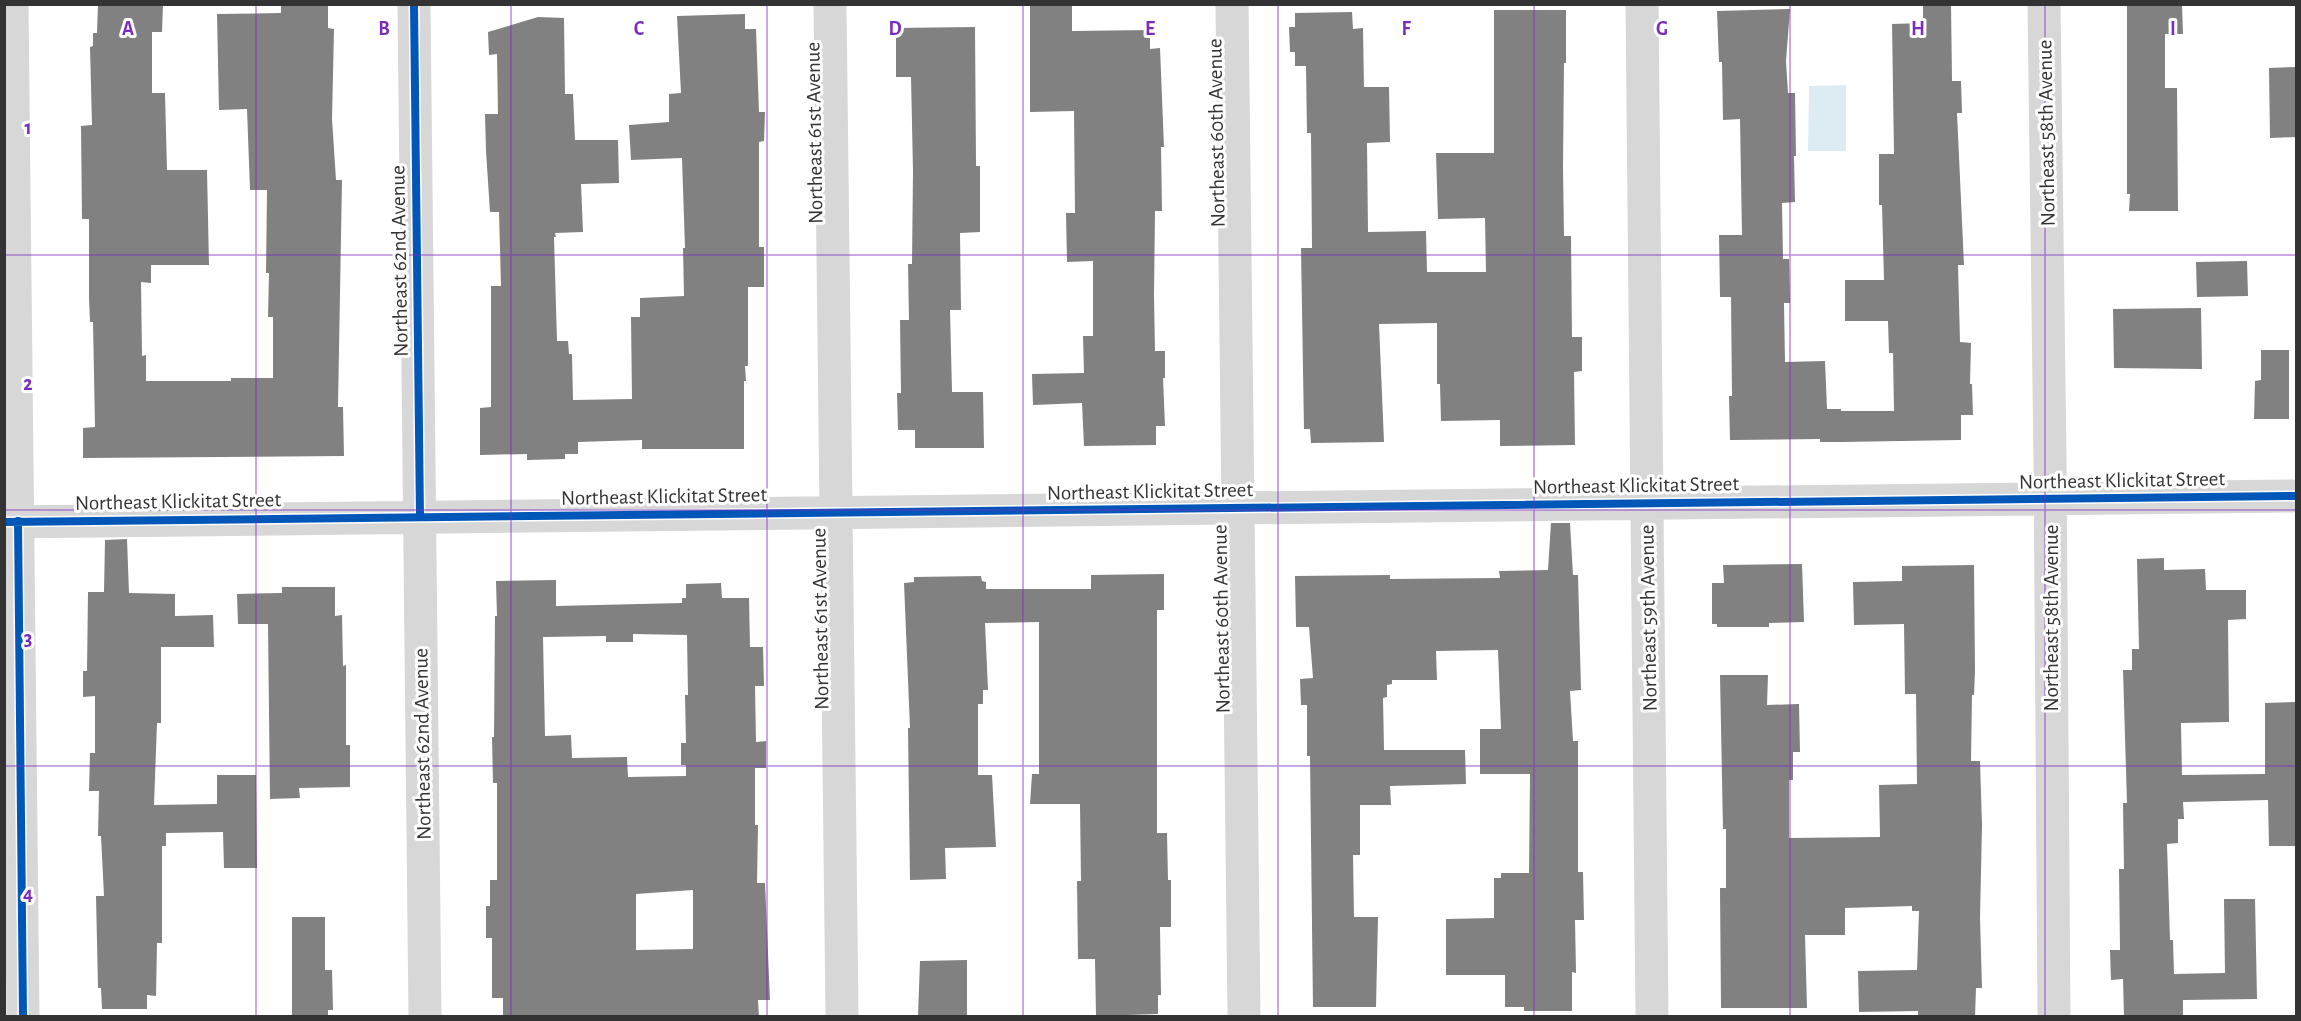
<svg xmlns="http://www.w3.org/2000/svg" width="2301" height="1021" font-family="'Alegreya Sans',sans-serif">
<rect width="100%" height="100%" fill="#fff"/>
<path fill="#ddebf3" d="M 1846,85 L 1846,151 L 1808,151 L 1809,86 Z"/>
<path fill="#818181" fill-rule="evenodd" d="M 98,4 L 163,4 L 162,32 L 152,32 L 152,93 L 165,93 L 167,170 L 207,170 L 209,265 L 151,265 L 151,283 L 141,282 L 142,356 L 146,355 L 146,381 L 231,381 L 231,378 L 273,378 L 273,317 L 268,317 L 269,273 L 266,273 L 267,190 L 250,190 L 247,109 L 219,110 L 217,14 L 281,13 L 281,4 L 328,4 L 328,28 L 334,29 L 332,119 L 336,180 L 342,180 L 338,407 L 343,407 L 344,456 L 83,458 L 83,428 L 95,427 L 93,322 L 90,322 L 89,298 L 89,219 L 82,219 L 81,126 L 92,125 L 90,47 L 93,46 L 93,33 L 97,33 Z
M 1030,4 L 1072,4 L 1072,31 L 1150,30 L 1150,49 L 1160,48 L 1164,147 L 1161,147 L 1162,211 L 1155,211 L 1154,296 L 1155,351 L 1165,351 L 1165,378 L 1163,378 L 1165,426 L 1156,426 L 1156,445 L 1084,446 L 1082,403 L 1033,405 L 1032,374 L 1084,373 L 1083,336 L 1093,336 L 1093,261 L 1067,262 L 1066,213 L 1075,213 L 1074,111 L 1030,112 Z
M 1923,4 L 1951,4 L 1952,81 L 1961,81 L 1962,113 L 1957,113 L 1964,265 L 1958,265 L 1960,342 L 1971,343 L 1970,384 L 1972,384 L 1973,415 L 1961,415 L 1961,440 L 1842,442 L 1820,442 L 1820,439 L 1730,440 L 1729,396 L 1732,396 L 1731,297 L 1720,297 L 1719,235 L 1742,235 L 1740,119 L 1723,120 L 1722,62 L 1719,62 L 1717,11 L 1790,9 L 1786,61 L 1788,93 L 1795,93 L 1796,156 L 1794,156 L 1795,202 L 1782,203 L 1783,259 L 1789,259 L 1790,303 L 1784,303 L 1785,362 L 1825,361 L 1827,409 L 1841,409 L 1841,411 L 1894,411 L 1893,353 L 1889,353 L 1888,321 L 1845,321 L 1845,280 L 1884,280 L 1882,205 L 1879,205 L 1879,154 L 1894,154 L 1892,24 L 1923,23 Z
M 2127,4 L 2182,4 L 2183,34 L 2165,34 L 2165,88 L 2177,88 L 2178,211 L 2129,211 L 2130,194 L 2127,194 Z
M 1494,10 L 1566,10 L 1566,63 L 1564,63 L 1563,167 L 1564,236 L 1571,236 L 1572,337 L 1582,337 L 1582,371 L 1574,372 L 1575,445 L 1500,446 L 1500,420 L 1441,421 L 1440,384 L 1437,384 L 1437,323 L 1379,324 L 1384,442 L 1311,443 L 1310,429 L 1304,429 L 1301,248 L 1312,248 L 1311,133 L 1307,133 L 1306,66 L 1295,66 L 1295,52 L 1290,52 L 1289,27 L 1295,27 L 1295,13 L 1352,12 L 1353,29 L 1363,28 L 1364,87 L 1389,87 L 1390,142 L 1367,143 L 1368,232 L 1426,231 L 1427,272 L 1486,272 L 1485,218 L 1438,219 L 1436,153 L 1494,153 Z
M 745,14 L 745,29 L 756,29 L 759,112 L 765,112 L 764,141 L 759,142 L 759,247 L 764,247 L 764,287 L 748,287 L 748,366 L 745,366 L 746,381 L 744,381 L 744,449 L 642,449 L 642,440 L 578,442 L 578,454 L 565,454 L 565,459 L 527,460 L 527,454 L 480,455 L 480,408 L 491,407 L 491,286 L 501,286 L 499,212 L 490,212 L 486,151 L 485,114 L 498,114 L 497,54 L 489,55 L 488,32 L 538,17 L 564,18 L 565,94 L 573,94 L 575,140 L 618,140 L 619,183 L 581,184 L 583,232 L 555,233 L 556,237 L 554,237 L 557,341 L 568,341 L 569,354 L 572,354 L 573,400 L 632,399 L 631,317 L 640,317 L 640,298 L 684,296 L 683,248 L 685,248 L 682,158 L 631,160 L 629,125 L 669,122 L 669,94 L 681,93 L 677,16 Z
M 975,27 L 976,166 L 980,166 L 980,232 L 960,233 L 961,310 L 950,310 L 952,392 L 983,392 L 984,448 L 915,448 L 915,430 L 898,430 L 897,393 L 901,393 L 900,320 L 909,320 L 908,264 L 912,264 L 913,171 L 911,77 L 896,77 L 896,28 Z
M 2296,67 L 2296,137 L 2270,138 L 2269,68 Z
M 2247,261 L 2248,296 L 2197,297 L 2196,262 Z
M 2201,308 L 2202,369 L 2114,368 L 2113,309 Z
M 2261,350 L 2289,350 L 2289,419 L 2254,419 L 2255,381 L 2261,380 Z
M 1551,523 L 1570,523 L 1573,575 L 1578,575 L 1581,690 L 1570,691 L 1573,741 L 1578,741 L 1578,872 L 1583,872 L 1584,920 L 1575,920 L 1576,973 L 1572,972 L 1572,1011 L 1524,1011 L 1524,1007 L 1505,1007 L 1505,975 L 1446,975 L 1446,919 L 1494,918 L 1494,878 L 1501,878 L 1501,873 L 1529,873 L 1530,774 L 1480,774 L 1480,729 L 1501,729 L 1498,650 L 1436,651 L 1437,680 L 1392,680 L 1392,684 L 1387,685 L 1387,697 L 1383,698 L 1384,750 L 1465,750 L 1466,784 L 1390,786 L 1391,805 L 1360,805 L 1360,855 L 1353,855 L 1354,917 L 1378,917 L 1376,1007 L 1313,1007 L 1310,756 L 1307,756 L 1307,705 L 1301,705 L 1300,679 L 1313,678 L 1309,627 L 1296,627 L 1295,576 L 1390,575 L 1390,579 L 1500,578 L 1499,571 L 1548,570 Z
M 127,539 L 129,593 L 175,594 L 175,616 L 213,615 L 214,647 L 161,647 L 161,723 L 157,723 L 154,805 L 217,804 L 217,775 L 256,775 L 257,868 L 224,868 L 223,832 L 166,833 L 166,846 L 162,846 L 162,943 L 157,943 L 156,996 L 147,995 L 147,1009 L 102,1009 L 101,988 L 98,988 L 96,896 L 104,896 L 101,836 L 98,836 L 99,791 L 89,791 L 90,753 L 95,753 L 95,696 L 83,697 L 83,671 L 87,671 L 88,592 L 104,592 L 105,540 Z
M 2164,558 L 2164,570 L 2205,569 L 2206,590 L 2246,590 L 2246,619 L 2228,620 L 2229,722 L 2181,723 L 2182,775 L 2265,774 L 2265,703 L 2296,702 L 2295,846 L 2269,846 L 2268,800 L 2183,802 L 2184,819 L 2178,819 L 2178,843 L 2167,844 L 2170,940 L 2173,940 L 2174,974 L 2225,973 L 2224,899 L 2255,899 L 2257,999 L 2183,1000 L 2183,1017 L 2124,1017 L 2123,979 L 2111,980 L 2110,950 L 2120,950 L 2119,869 L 2124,869 L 2123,803 L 2127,803 L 2123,670 L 2132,670 L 2132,649 L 2139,649 L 2137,559 Z
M 1802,564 L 1804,622 L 1769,623 L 1769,627 L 1717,627 L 1717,624 L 1712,624 L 1712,583 L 1724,583 L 1723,565 Z
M 1974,565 L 1975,671 L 1974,695 L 1972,695 L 1971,761 L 1980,761 L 1982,825 L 1980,918 L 1982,988 L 1976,988 L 1975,1017 L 1918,1017 L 1918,1011 L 1859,1012 L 1858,971 L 1917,970 L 1919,911 L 1912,911 L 1912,906 L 1845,908 L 1845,935 L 1805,935 L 1807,1008 L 1721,1008 L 1720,888 L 1726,888 L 1726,829 L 1723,829 L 1720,675 L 1768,675 L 1767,705 L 1799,704 L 1800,752 L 1793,752 L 1793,780 L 1789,780 L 1789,838 L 1880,837 L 1879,785 L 1917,784 L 1916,694 L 1905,694 L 1904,624 L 1854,625 L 1853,582 L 1902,581 L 1902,566 Z
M 1164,574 L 1164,610 L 1157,610 L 1157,833 L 1167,833 L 1168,880 L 1171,880 L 1171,927 L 1160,927 L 1161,995 L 1158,995 L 1158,1014 L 1096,1016 L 1095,959 L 1078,959 L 1077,881 L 1081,881 L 1080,804 L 1030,804 L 1032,774 L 1039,774 L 1039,622 L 985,623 L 988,690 L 983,690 L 983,704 L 978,704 L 978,775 L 992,775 L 996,847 L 945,848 L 946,879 L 910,880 L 908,728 L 910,728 L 904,583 L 914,582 L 914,577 L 981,576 L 982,581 L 986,582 L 986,589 L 1091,589 L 1091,575 Z
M 556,580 L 556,606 L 682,603 L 682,598 L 686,598 L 686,584 L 721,583 L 722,598 L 749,598 L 750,647 L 763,647 L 764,686 L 755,686 L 756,742 L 766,741 L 766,768 L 755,768 L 755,825 L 758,825 L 757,883 L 765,883 L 770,1000 L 758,1000 L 759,1017 L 503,1016 L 503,998 L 492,998 L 492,938 L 486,938 L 486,906 L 490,906 L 490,880 L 497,880 L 497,783 L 493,783 L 492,737 L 494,737 L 495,616 L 497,616 L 496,581 ZM 633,634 L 687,635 L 688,695 L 685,695 L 686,743 L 681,743 L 681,765 L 686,765 L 686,776 L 628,777 L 627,757 L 572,758 L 571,735 L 545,736 L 543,637 L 606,636 L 606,642 L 633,642 ZM 693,890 L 693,949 L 636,950 L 636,894 Z
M 282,587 L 335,587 L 335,616 L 342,615 L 343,666 L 346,665 L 346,745 L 350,745 L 350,787 L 299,788 L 300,798 L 270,799 L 268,624 L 238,624 L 237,594 L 282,593 Z
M 292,917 L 325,917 L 325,970 L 332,970 L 333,1010 L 328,1010 L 328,1017 L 292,1017 Z
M 967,960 L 967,1015 L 918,1016 L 920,961 Z"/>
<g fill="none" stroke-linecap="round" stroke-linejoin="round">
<path stroke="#d7d7d7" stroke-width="33" d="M 12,4 L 23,1016
M 414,4 L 425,1016
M 830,4 L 842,1016
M 1232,4 L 1244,1016
M 1642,4 L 1652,1016
M 2044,4 L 2050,460 L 2054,1016
M 4,522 L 2296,496"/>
<g stroke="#fff" stroke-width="11">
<path id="cycleway" d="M 414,4 L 420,517
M 18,521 L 23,1016
M 4,522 L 2296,496"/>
</g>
<use href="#cycleway" stroke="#0057b8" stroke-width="8"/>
</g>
<path fill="none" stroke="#7b2cbf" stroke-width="1.5" stroke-opacity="0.55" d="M 256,4 L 256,1016M 511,4 L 511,1016M 767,4 L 767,1016M 1023,4 L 1023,1016M 1278,4 L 1278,1016M 1534,4 L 1534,1016M 1790,4 L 1790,1016M 2045,4 L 2045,1016M 4,255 L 2296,255M 4,510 L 2296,510M 4,766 L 2296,766"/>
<g text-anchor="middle" stroke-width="6" stroke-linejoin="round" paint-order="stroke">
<g font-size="21" fill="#333" stroke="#fff">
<text transform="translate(814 133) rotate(-91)" y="7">Northeast 61st Avenue</text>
<text transform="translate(1216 133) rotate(-91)" y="7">Northeast 60th Avenue</text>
<text transform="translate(2046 133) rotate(-91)" y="7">Northeast 58th Avenue</text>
<text transform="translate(399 261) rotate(-91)" y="7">Northeast 62nd Avenue</text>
<text transform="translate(2122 480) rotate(-1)" y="7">Northeast Klickitat Street</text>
<text transform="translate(1636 485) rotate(-1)" y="7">Northeast Klickitat Street</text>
<text transform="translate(1150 491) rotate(-1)" y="7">Northeast Klickitat Street</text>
<text transform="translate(664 496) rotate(-1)" y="7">Northeast Klickitat Street</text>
<text transform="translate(178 501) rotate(-1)" y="7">Northeast Klickitat Street</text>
<text transform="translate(1648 618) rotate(-91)" y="7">Northeast 59th Avenue</text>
<text transform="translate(2051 618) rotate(-90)" y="7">Northeast 58th Avenue</text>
<text transform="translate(820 619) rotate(-91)" y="7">Northeast 61st Avenue</text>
<text transform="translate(1221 619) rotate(-91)" y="7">Northeast 60th Avenue</text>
<text transform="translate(422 744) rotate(-91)" y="7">Northeast 62nd Avenue</text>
</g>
</g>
<g font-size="20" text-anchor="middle" font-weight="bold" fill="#7b2cbf" stroke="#fff" stroke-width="6" stroke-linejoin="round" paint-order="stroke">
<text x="128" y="35">A</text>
<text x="384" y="35">B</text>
<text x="639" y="35">C</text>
<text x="895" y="35">D</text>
<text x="1150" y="35">E</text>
<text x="1406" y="35">F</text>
<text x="1662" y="35">G</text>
<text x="1918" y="35">H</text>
<text x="2173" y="35">I</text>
<text x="28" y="134">1</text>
<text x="28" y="390">2</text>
<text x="28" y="645">3</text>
<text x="28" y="900">4</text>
</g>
<rect width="2301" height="1021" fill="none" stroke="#333333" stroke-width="12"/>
</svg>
